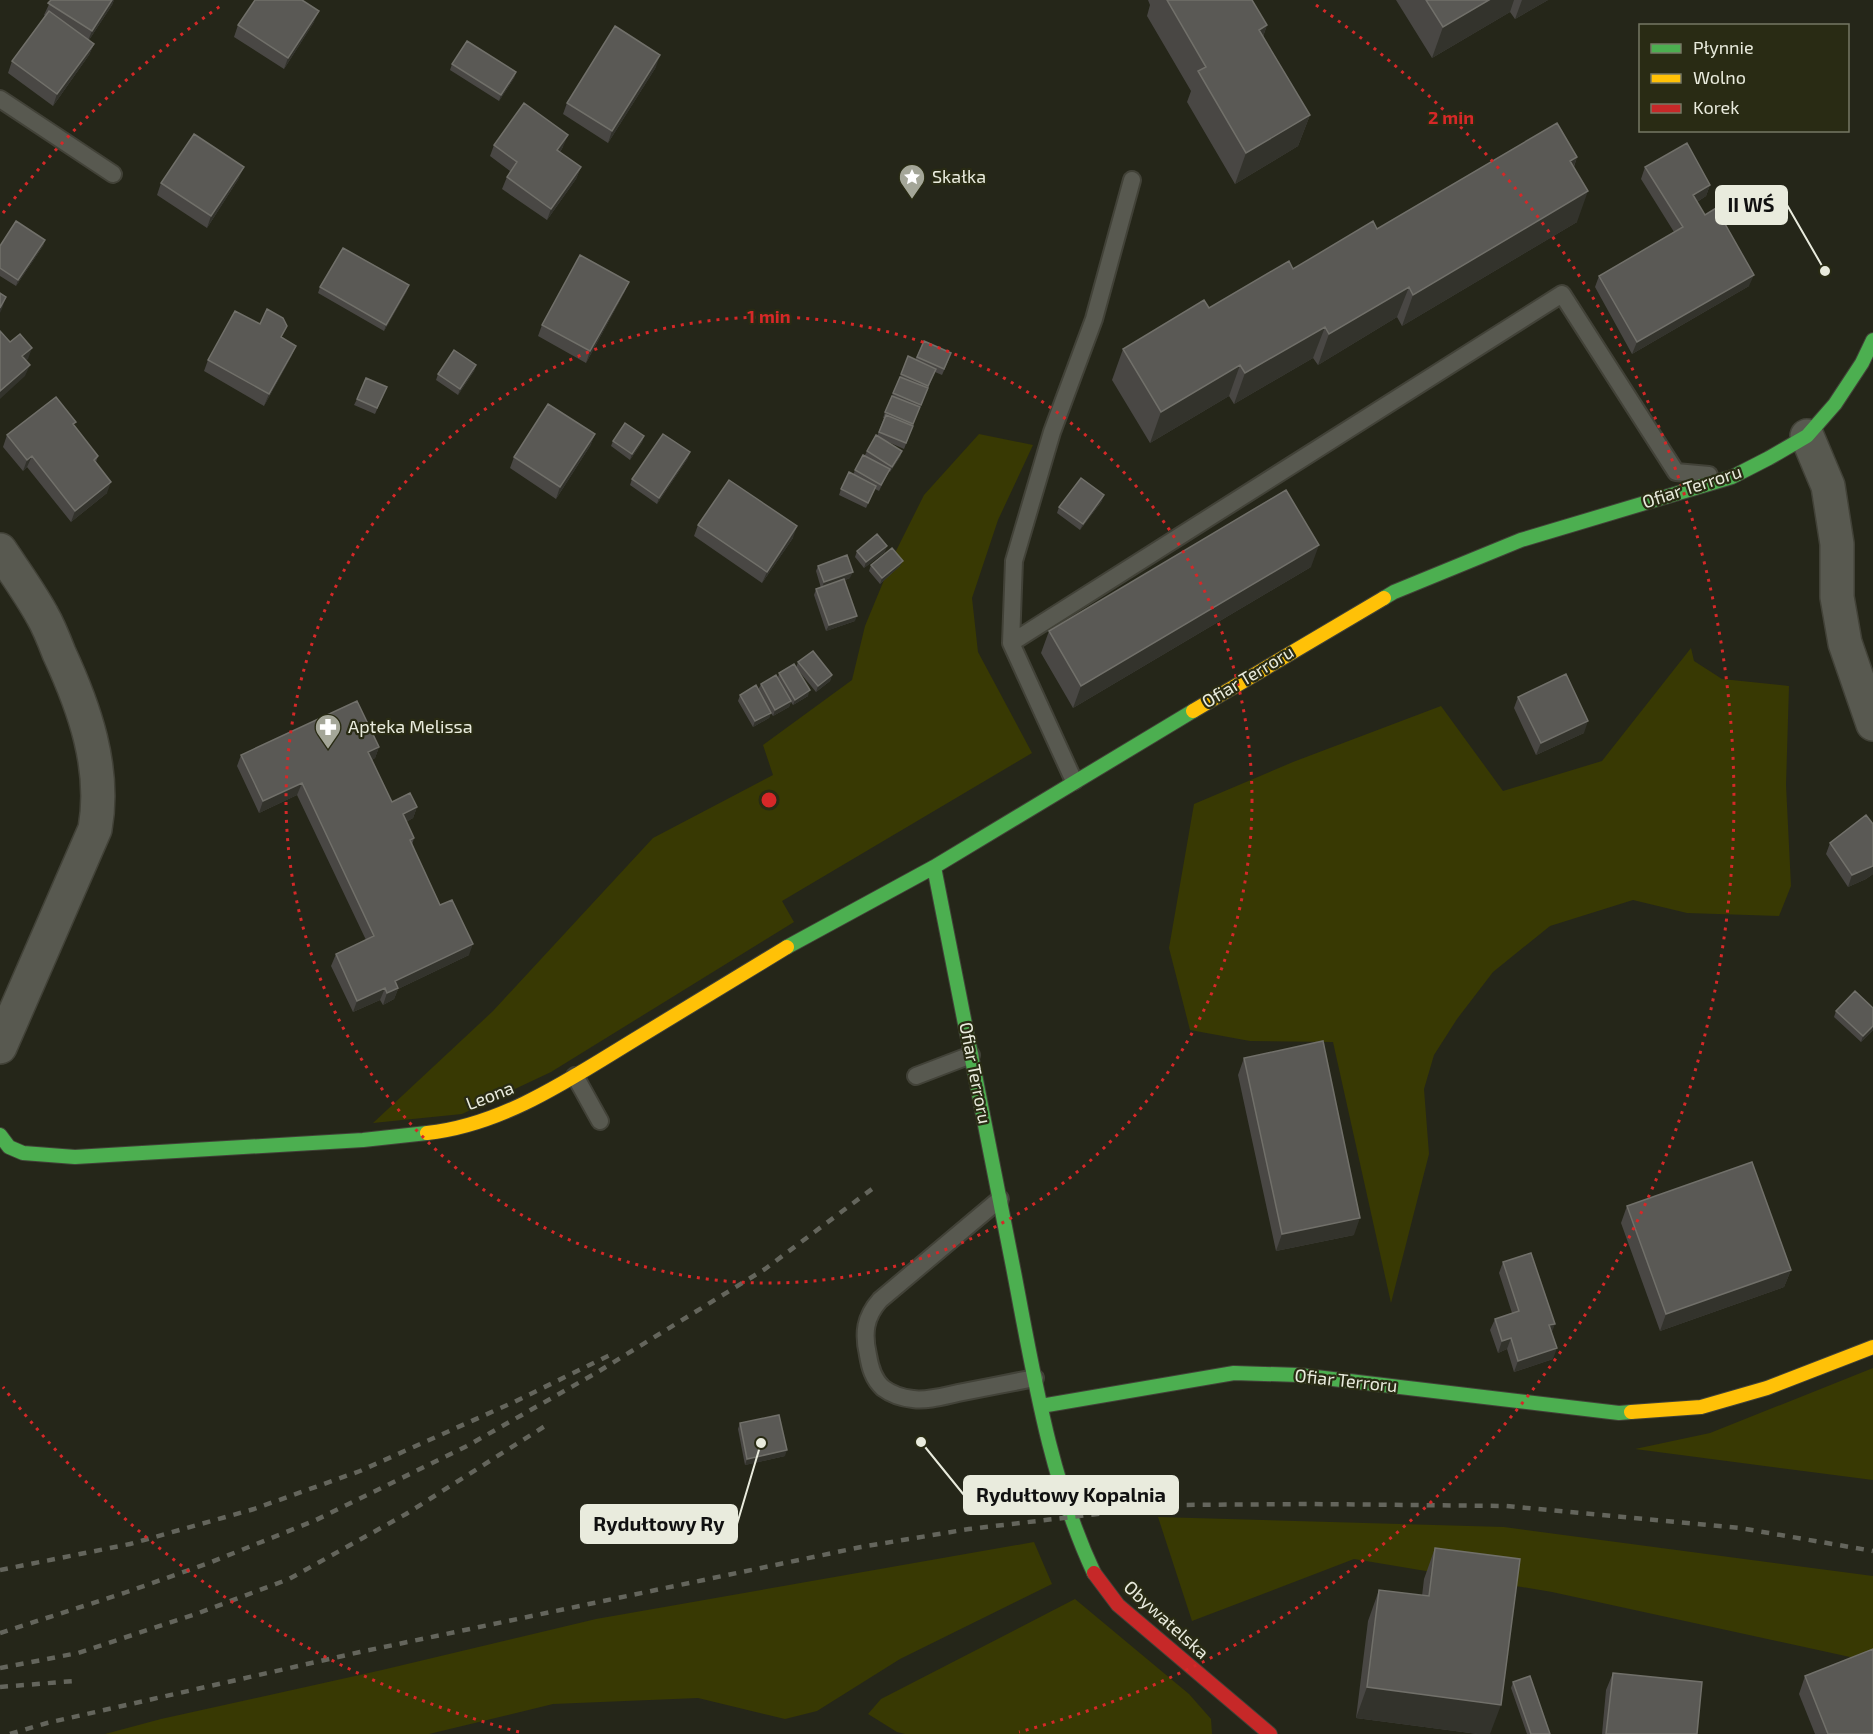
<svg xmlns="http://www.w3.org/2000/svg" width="1873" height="1734" font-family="'Exo 2',sans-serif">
<rect width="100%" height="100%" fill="#252619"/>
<path fill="#383903" d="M 979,434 L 1033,445 L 998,520 L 972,598 L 978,652 L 1032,753 L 782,901 L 794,922 L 551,1072 L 462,1114 L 373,1123 L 493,1011 L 653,838 L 773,775 L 763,745 L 852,680 L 865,626 L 896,551 L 924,495 Z
M 1691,648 L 1694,661 L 1722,679 L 1789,686 L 1786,785 L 1791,886 L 1779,916 L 1687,913 L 1633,900 L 1550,926 L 1493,972 L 1457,1019 L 1434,1055 L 1424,1089 L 1429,1154 L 1391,1303 L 1333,1042 L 1250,1041 L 1190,1030 L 1169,948 L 1194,804 L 1293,762 L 1441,706 L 1503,791 L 1602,761 Z
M 1873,1368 L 1873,1480 L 1635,1449 L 1710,1433 Z
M 1158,1517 L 1504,1527 L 1873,1576 L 1873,1662 L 1552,1592 L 1354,1559 L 1192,1621 Z
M 1034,1542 L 1052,1584 L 900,1659 L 817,1711 L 785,1719 L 698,1698 L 553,1704 L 429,1734 L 105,1734 L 161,1719 L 382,1670 L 596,1619 Z
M 1075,1599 L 1189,1694 L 1211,1719 L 1212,1734 L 905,1734 L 897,1732 L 868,1714 L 881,1699 Z"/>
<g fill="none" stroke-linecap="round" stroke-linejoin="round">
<g stroke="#424238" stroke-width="20">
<path id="lane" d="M 0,99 L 113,174
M 1011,643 L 1562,294 L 1676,472 L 1709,475
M 1074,781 L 1011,643 L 1014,561 L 1052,432 L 1094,319 L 1132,180
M 575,1076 L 600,1121
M 916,1076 L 971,1055
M 1000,1199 L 880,1300 C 865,1317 863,1333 868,1355 C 870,1367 873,1379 883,1388 C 891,1394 903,1398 913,1399 C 927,1401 944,1396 958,1393 C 984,1388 1009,1383 1035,1378"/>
</g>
<g stroke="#424238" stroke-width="36">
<path id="street" d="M 1807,436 L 1828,486 L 1837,544 L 1837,597 L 1845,643 L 1873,724
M 0,550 C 14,571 30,593 42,615 C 49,627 54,640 59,653 C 84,707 106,768 95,829 L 0,1047"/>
</g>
<g stroke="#424238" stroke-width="16">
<path id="fast" d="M 1384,598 L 1394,592 L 1521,540 L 1732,477 L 1769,458 L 1807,436 L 1835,404 L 1862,363 L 1873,340
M 934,867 C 960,1000 987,1134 1013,1267 C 1033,1370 1049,1477 1094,1573
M 787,947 L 934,867 L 1193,711
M 0,1135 L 9,1147 L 23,1153 L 75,1157 L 363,1140 L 427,1133
M 1041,1406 L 1234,1373 L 1299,1375 L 1619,1413 L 1631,1412"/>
</g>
<g stroke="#424238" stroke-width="16">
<path id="slow" d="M 1193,711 L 1384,598
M 427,1133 C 503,1125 570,1079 634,1040 C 685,1009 736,978 787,947
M 1631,1412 L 1701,1407 L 1767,1388 L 1873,1347"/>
</g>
<g stroke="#424238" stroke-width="16">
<path id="jam" d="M 1094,1573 L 1118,1605 L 1270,1734"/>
</g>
<use href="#lane" stroke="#585950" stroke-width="16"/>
<use href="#street" stroke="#585950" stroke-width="33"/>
<use href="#fast" stroke="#4caf50" stroke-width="14"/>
<use href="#slow" stroke="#ffc107" stroke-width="14"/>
<use href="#jam" stroke="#c62828" stroke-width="14"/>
<path stroke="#64655c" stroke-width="4.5" stroke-dasharray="8 8" stroke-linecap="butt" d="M 0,1570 L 130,1544 L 254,1509 L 360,1471 L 514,1402 L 610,1355
M 0,1633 L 124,1593 L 209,1563 L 316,1520 L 467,1446 L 596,1373 L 765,1269 L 876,1186
M 0,1668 L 78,1653 L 196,1614 L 289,1579 L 406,1514 L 545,1426
M 0,1687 L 74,1681
M 10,1734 L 47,1723 L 360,1652 L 861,1547 L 969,1529 L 1174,1505 L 1310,1504 L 1506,1506 L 1740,1528 L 1873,1551"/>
</g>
<path fill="#494744" d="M 51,0 L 114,0 L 112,5 L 89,40 L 94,44 L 89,55 L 53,106 L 8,73 L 12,61 L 45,16 L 44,15 Z
M 1148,0 L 1252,0 L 1267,25 L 1263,37 L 1310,115 L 1298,146 L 1235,184 L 1187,102 L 1191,91 L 1147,16 L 1150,5 Z
M 1396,0 L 1548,0 L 1515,19 L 1510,12 L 1432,58 Z
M 314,22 L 284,69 L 234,37 L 238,25 Z
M 452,64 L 516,72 L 514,78 L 499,101 L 450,70 Z
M 656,67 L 608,143 L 563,114 L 567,103 Z
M 494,145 L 563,147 L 560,152 L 581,167 L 576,179 L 547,220 L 502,189 L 507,177 L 510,171 L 490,156 Z
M 1577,157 L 1574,167 L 1577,222 L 1402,326 L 1397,317 L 1318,365 L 1313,358 L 1234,404 L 1229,396 L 1150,443 L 1112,380 L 1123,349 L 1377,229 Z
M 1645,167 L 1710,185 L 1706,196 L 1697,202 L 1749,286 L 1632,354 L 1595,287 L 1599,276 L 1674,232 L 1641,179 Z
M 239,178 L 207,228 L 157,195 L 161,183 Z
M 45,240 L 43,246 L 16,286 L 0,276 L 0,246 Z
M 629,282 L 624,293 L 586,363 L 538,336 L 542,325 Z
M 320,287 L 407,291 L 384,331 L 318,293 Z
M 924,341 L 949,359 L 942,375 L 935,372 L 912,426 L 913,426 L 904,449 L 886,441 L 902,451 L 900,457 L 890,472 L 889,471 L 879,491 L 875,489 L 866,508 L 839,495 L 841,489 L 853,475 L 855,470 L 865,455 L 867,451 L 877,436 L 884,418 L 883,418 L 885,412 L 901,374 L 915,360 Z
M 296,346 L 291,357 L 264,406 L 204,371 L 208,360 Z
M 476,365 L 474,371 L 458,395 L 436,380 L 438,374 Z
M 387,387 L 375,414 L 354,405 L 357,399 Z
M 74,426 L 98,456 L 96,462 L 107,493 L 71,522 L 27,467 L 23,471 L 3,447 L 7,435 Z
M 595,434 L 590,446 L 556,499 L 510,468 L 514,457 Z
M 644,436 L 642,442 L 630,460 L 611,446 L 613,441 Z
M 688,458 L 657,504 L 630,485 L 632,479 Z
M 1102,501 L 1080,530 L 1057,513 L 1059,507 Z
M 698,525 L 793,538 L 762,583 L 694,536 Z
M 857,551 L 885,552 L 864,568 L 855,557 Z
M 871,565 L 900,566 L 880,584 L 869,571 Z
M 818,566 L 850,578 L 845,580 L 855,621 L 826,631 L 814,595 L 816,589 L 821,588 L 816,571 Z
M 1311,567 L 1073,708 L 1041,653 L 1049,631 Z
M 798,662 L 832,675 L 830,681 L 816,692 L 797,669 L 808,696 L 793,705 L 791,702 L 789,707 L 773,716 L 771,713 L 769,718 L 753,727 L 738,701 L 740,695 L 758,690 L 761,684 L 778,678 L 779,673 L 796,668 Z
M 1518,697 L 1584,733 L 1536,755 L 1514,708 Z
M 379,747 L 375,758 L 372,760 L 392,802 L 417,807 L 413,818 L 406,822 L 414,838 L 412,845 L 440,905 L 469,955 L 398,989 L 394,999 L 383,1005 L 380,1000 L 353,1012 L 331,966 L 336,954 L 366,940 L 297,795 L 259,813 L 237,766 L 241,755 Z
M 1873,824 L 1873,874 L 1866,879 L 1848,887 L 1826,854 L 1830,843 Z
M 1873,1008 L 1873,1030 L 1861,1042 L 1834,1017 L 1836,1011 Z
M 1244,1058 L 1354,1235 L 1276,1251 L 1238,1075 Z
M 1627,1206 L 1791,1270 L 1784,1287 L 1660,1331 L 1621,1223 Z
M 1503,1262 L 1552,1333 L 1553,1359 L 1514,1372 L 1507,1349 L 1498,1353 L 1490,1330 L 1495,1319 L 1512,1313 L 1499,1273 Z
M 740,1423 L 785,1456 L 745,1465 L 738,1429 Z
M 1435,1548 L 1490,1734 L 1478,1734 L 1356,1718 L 1368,1621 L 1379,1590 L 1422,1596 L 1424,1579 Z
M 1613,1673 L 1697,1734 L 1602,1734 L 1606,1690 Z
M 1805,1676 L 1873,1734 L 1815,1734 L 1799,1694 Z
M 1513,1682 L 1550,1734 L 1527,1734 L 1511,1688 Z"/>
<path fill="#33332c" d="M 112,0 L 114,0 L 112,5 L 87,43 L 92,31 Z
M 1489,0 L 1514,0 L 1510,12 L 1432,58 L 1443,27 Z
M 1522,0 L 1548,0 L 1515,19 Z
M 319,11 L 314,22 L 284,69 L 288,58 Z
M 1267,25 L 1256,56 L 1259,30 Z
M 94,44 L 89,55 L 53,106 L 57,94 Z
M 660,55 L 656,67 L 608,143 L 612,131 Z
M 516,72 L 514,78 L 499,101 L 501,95 Z
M 1310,115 L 1298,146 L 1235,184 L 1246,153 Z
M 568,135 L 563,147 L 553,162 L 557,150 Z
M 1577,157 L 1566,188 L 1570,161 Z
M 244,167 L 239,178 L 207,228 L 211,216 Z
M 581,167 L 576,179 L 547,220 L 551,209 Z
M 1710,185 L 1706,196 L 1689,207 L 1693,195 Z
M 1588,191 L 1577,222 L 1402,326 L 1413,295 Z
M 45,240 L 43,246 L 16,286 L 18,280 Z
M 1754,275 L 1749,286 L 1632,354 L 1637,342 Z
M 629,282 L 624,293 L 586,363 L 590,351 Z
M 409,285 L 407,291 L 384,331 L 386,325 Z
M 1409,287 L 1397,317 L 1318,365 L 1329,334 Z
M 6,297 L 2,309 L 0,313 L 0,308 Z
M 1325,327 L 1313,358 L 1234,404 L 1245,373 Z
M 296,346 L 291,357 L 264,406 L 269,394 Z
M 32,348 L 28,359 L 18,368 L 22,356 Z
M 30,365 L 25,376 L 0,399 L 0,391 Z
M 476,365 L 474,371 L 458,395 L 460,389 Z
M 1240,365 L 1229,396 L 1150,443 L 1161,412 Z
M 595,434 L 590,446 L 556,499 L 560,487 Z
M 644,436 L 642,442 L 630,460 L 632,454 Z
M 902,451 L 900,457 L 890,472 L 892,467 Z
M 690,452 L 688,458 L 657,504 L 659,498 Z
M 32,456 L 27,467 L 23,471 L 27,460 Z
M 111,482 L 107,493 L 71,522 L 75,511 Z
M 1104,495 L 1102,501 L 1080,530 L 1083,524 Z
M 797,526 L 793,538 L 762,583 L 767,572 Z
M 1319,545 L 1311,567 L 1073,708 L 1081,686 Z
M 887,546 L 885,552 L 864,568 L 866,562 Z
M 903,561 L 900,566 L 880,584 L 882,578 Z
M 853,572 L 850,578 L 822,588 L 824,582 Z
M 857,616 L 855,621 L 826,631 L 829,625 Z
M 832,675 L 830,681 L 816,692 L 818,686 Z
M 810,690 L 808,696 L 793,705 L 795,700 Z
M 791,701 L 789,707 L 773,716 L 775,710 Z
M 771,713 L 769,718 L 753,727 L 755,721 Z
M 1588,721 L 1584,733 L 1536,755 L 1541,743 Z
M 379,747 L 375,758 L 364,764 L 368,752 Z
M 302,783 L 297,795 L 259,813 L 263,801 Z
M 417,807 L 413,818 L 399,826 L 403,814 Z
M 1873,866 L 1873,874 L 1866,879 L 1848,887 L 1852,875 Z
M 473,944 L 469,955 L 398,989 L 394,999 L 383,1005 L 387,993 L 395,981 Z
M 385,988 L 380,1000 L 353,1012 L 357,1001 Z
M 1873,1026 L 1873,1030 L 1861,1042 L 1863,1036 Z
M 1360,1218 L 1354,1235 L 1276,1251 L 1282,1234 Z
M 1791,1270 L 1784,1287 L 1660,1331 L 1666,1314 Z
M 1555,1324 L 1551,1335 L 1549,1325 Z
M 1511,1338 L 1507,1349 L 1498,1353 L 1502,1341 Z
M 1557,1348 L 1553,1359 L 1514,1372 L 1518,1361 Z
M 787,1450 L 785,1456 L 745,1465 L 747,1459 Z
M 1367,1687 L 1501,1705 L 1490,1734 L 1478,1734 L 1356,1718 Z"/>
<path fill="#5a5955" stroke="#71706a" stroke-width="1.5" d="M 51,0 L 112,0 L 92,31 L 48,3 Z
M 255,0 L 302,0 L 319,11 L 288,58 L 238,25 Z
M 1167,0 L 1252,0 L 1267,25 L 1259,30 L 1310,115 L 1246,153 L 1198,71 L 1206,67 Z
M 1426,0 L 1489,0 L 1443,27 Z
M 49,11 L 94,44 L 57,94 L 12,61 Z
M 615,26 L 660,55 L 612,131 L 567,103 Z
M 467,41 L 516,72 L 501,95 L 452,64 Z
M 524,103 L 568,135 L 557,150 L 581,167 L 551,209 L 507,177 L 517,162 L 494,145 Z
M 1557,123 L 1577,157 L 1570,161 L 1588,191 L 1413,295 L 1409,287 L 1329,334 L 1325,327 L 1245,373 L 1240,365 L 1161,412 L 1123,349 L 1204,300 L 1209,308 L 1289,261 L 1293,269 L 1373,221 L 1377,229 Z
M 194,134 L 244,167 L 211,216 L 161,183 Z
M 1687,143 L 1710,185 L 1693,195 L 1705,215 L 1716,208 L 1754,275 L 1637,342 L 1599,276 L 1683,227 L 1645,167 Z
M 16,221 L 45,240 L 18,280 L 0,268 L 0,246 Z
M 343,248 L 409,285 L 386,325 L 320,287 Z
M 580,255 L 629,282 L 590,351 L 542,325 Z
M 0,293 L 6,297 L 0,308 Z
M 267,309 L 283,318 L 287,326 L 281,337 L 296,346 L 269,394 L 208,360 L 235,311 L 260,324 Z
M 0,331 L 10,342 L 20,334 L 32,348 L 22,356 L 30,365 L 0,391 Z
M 924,341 L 951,353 L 944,369 L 917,357 Z
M 454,350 L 476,365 L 460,389 L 438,374 Z
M 908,356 L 936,369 L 928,386 L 901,374 Z
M 900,377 L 928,388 L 921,405 L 893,393 Z
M 366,378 L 387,387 L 377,408 L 357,399 Z
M 892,396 L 920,407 L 913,424 L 885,412 Z
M 56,397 L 76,422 L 73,424 L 98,456 L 94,460 L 111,482 L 75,511 L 32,456 L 27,460 L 7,435 Z
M 548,404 L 595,434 L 560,487 L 514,457 Z
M 886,415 L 913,426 L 906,443 L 879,432 Z
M 625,423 L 644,436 L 632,454 L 613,441 Z
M 663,434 L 690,452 L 659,498 L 632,479 Z
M 876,435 L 902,451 L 892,467 L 867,451 Z
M 863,455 L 890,469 L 881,485 L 855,470 Z
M 849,472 L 876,486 L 868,503 L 841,489 Z
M 1081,478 L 1104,495 L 1083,524 L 1059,507 Z
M 729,480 L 797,526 L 767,572 L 698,525 Z
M 1286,490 L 1319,545 L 1081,686 L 1049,631 Z
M 877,534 L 887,546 L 866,562 L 857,551 Z
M 892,548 L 903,561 L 882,578 L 871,565 Z
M 847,555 L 853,572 L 824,582 L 818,566 Z
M 844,579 L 857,616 L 829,625 L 816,589 Z
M 813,651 L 832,675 L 818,686 L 798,662 Z
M 794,664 L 810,690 L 795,700 L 779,673 Z
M 1566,674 L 1588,721 L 1541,743 L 1518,697 Z
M 776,675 L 791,701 L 775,710 L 761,684 Z
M 756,685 L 771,713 L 755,721 L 740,695 Z
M 357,701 L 379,747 L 368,752 L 392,802 L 410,793 L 417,807 L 403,814 L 414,838 L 410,840 L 440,905 L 452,900 L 473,944 L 395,981 L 398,988 L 387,993 L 385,988 L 357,1001 L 336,954 L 374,936 L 302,783 L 263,801 L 241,755 Z
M 1866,815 L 1873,824 L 1873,866 L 1852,875 L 1830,843 Z
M 1855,991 L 1873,1008 L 1873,1026 L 1863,1036 L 1836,1011 Z
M 1323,1041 L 1360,1218 L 1282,1234 L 1244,1058 Z
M 1752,1162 L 1791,1270 L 1666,1314 L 1627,1206 Z
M 1531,1253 L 1555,1324 L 1549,1325 L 1557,1348 L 1518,1361 L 1511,1338 L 1502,1341 L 1495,1319 L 1519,1311 L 1503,1262 Z
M 779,1415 L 787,1450 L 747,1459 L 740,1423 Z
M 1435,1548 L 1520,1559 L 1501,1705 L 1367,1687 L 1379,1590 L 1429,1596 Z
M 1873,1649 L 1873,1734 L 1828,1734 L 1805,1676 Z
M 1613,1673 L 1702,1682 L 1697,1734 L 1606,1734 Z
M 1530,1676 L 1550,1734 L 1531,1734 L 1513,1682 Z"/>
<g fill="none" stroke="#d62828" stroke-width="3" stroke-dasharray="3 6">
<circle cx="769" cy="800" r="483"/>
<path d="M519 1732A965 965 0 0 1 3 1387M3 213A965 965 0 0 1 222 5M1316 5A965 965 0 0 1 1019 1732"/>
</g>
<defs>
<g id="sight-pin" transform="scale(1.35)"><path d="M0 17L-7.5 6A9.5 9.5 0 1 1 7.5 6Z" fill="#a4a698" stroke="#292b14"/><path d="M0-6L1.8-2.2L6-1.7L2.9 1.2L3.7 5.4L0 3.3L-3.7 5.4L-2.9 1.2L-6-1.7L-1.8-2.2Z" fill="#fff"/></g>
<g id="pharmacy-pin" transform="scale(1.35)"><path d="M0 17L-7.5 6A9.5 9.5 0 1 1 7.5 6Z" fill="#a4a698" stroke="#292b14"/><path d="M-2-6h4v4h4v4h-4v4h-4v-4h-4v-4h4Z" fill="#fff"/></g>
</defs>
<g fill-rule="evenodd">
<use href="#sight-pin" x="912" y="177"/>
<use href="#pharmacy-pin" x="328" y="727"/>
</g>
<g text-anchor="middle" stroke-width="4.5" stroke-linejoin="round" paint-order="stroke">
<g font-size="18" fill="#e9ebdd" stroke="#292b14" text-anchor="start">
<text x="932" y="183">Skałka</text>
<text x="348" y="733">Apteka Melissa</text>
</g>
<g font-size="18" fill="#e9ebdd" stroke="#292b14">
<text transform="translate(1692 487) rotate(-18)" y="6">Ofiar Terroru</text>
<text transform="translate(1248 677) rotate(-31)" y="6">Ofiar Terroru</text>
<text transform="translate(975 1073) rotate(79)" y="6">Ofiar Terroru</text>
<text transform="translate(490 1096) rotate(-21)" y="6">Leona</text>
<text transform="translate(1346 1381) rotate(6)" y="6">Ofiar Terroru</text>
<text transform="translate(1166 1620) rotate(42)" y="6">Obywatelska</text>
</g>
</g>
<circle cx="769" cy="800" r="9" fill="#d62828" stroke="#292b14" stroke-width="3"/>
<g font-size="18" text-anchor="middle" font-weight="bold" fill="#d62828" stroke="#292b14" stroke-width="4.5" stroke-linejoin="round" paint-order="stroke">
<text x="1451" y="124">2 min</text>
<text x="769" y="323">1 min</text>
</g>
<path fill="none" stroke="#e9ebdd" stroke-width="2" d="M1825 271L1787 205M921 1442L964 1495M761 1443L737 1524"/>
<g fill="#e9ebdd" stroke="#292b14" stroke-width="2">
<circle cx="1825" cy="271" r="6"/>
<circle cx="921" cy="1442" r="6"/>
<circle cx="761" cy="1443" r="6"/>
</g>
<g fill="#e9ebdd" stroke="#e9ebdd" stroke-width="2">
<rect x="1716" y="186" width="71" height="38" rx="6"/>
<rect x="964" y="1476" width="214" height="38" rx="6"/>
<rect x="581" y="1505" width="156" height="38" rx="6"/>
</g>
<g font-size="20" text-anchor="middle" font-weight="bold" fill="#111">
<text x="1751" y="212">II WŚ</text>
<text x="1071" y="1502">Rydułtowy Kopalnia</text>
<text x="659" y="1531">Rydułtowy Ry</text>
</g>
<rect x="1639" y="24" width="210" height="108" fill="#292b14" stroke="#767864" stroke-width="1.5"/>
<rect x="1651" y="44" width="30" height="9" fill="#4caf50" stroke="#767864" stroke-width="1.5"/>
<text x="1693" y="54" font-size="18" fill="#e9ebdd">Płynnie</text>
<rect x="1651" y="74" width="30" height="9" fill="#ffc107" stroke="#767864" stroke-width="1.5"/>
<text x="1693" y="84" font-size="18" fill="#e9ebdd">Wolno</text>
<rect x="1651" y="104" width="30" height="9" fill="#c62828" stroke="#767864" stroke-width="1.5"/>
<text x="1693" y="114" font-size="18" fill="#e9ebdd">Korek</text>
</svg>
